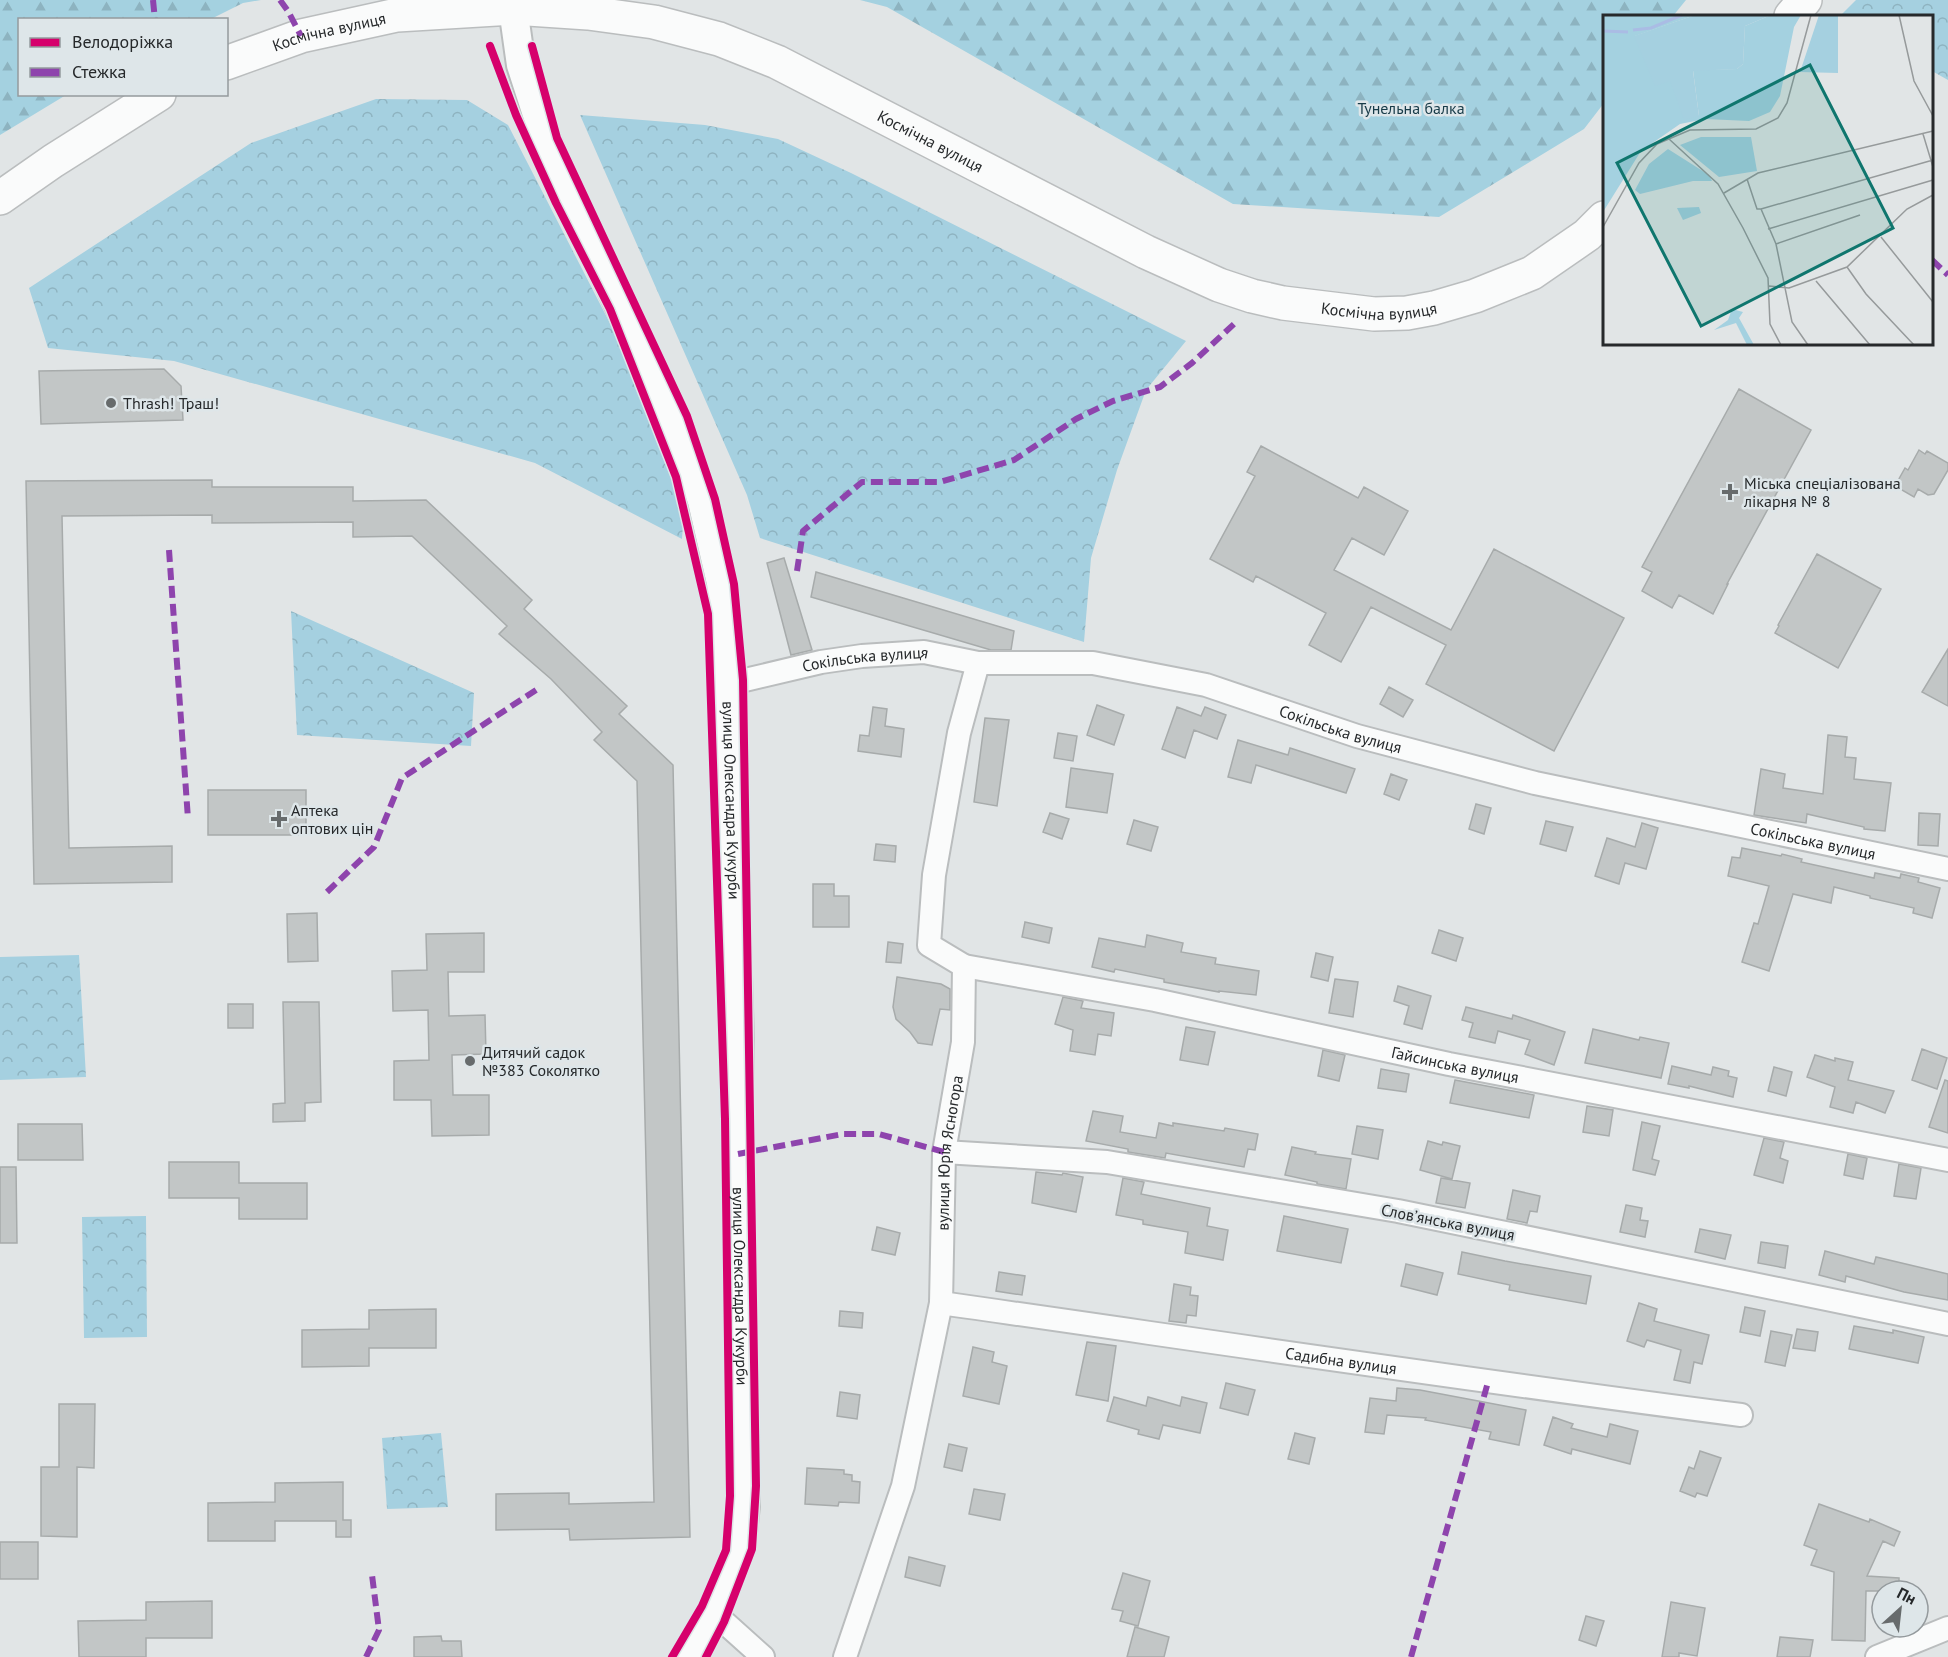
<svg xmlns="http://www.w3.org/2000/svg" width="1948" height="1657" font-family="'PT Sans',sans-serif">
<defs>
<pattern id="forest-firs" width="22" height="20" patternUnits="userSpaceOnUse" patternTransform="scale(1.5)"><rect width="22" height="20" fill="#a4d1e0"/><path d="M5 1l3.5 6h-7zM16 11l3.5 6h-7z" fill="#8db3c0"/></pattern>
<pattern id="park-crowns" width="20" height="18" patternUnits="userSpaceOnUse" patternTransform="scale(1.5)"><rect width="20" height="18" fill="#a5d0e0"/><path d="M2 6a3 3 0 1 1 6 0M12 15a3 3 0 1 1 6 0" fill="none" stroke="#8eb3c0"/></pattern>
</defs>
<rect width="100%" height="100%" fill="#e1e5e6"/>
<path fill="url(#forest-firs)" d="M 0,0 L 261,0 L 243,3 L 211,19 L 20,20 L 20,94 L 66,95 L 0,135 Z
M 860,0 L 1686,0 L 1673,16 L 1604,16 L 1604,103 L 1584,129 L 1439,217 L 1233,204 L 887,7 Z"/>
<path fill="url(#park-crowns)" d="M 1856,0 L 1948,0 L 1948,80 L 1932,71 L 1932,16 L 1840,16 Z
M 376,99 L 467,100 L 508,125 L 687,473 L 682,539 L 535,463 L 174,361 L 48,348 L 29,288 L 251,143 Z
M 580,115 L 705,125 L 778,139 L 851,173 L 1186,341 L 1146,390 L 1117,470 L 1091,558 L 1084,642 L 760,538 L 747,495 Z
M 291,611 L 474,693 L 471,746 L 297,735 Z
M 79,955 L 86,1077 L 0,1080 L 0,957 Z
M 146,1216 L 147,1337 L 84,1338 L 82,1217 Z
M 441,1433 L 448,1507 L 387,1509 L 382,1438 Z"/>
<path fill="#c2c6c6" stroke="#a7abab" stroke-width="1.5" d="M 164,369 L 181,386 L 183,420 L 41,424 L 39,371 Z
M 1739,389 L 1811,430 L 1727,584 L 1728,584 L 1713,614 L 1679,595 L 1672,608 L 1642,591 L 1652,572 L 1642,567 Z
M 1261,446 L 1358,498 L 1364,487 L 1408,511 L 1384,555 L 1352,538 L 1334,570 L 1451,630 L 1494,549 L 1624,618 L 1554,751 L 1426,684 L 1446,645 L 1371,607 L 1341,662 L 1309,645 L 1326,613 L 1256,576 L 1253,582 L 1210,559 L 1255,476 L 1247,472 Z
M 1919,450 L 1925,454 L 1927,451 L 1948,463 L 1948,470 L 1934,494 L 1928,495 L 1918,489 L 1914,497 L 1895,486 L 1905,468 L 1908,470 Z
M 212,480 L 212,487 L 353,487 L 353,501 L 426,500 L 532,600 L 524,609 L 627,706 L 619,714 L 673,765 L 690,1537 L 570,1540 L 569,1529 L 496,1530 L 496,1494 L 569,1493 L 569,1504 L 654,1502 L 637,781 L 594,740 L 602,732 L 551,679 L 499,634 L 507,626 L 412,536 L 353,537 L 353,522 L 212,523 L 212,515 L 62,516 L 69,848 L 172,846 L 172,882 L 34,884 L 26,481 Z
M 1817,554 L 1881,589 L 1838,668 L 1775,633 L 1779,626 L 1778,625 Z
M 784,558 L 812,650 L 791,655 L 767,563 Z
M 816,572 L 1014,631 L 1011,650 L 991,650 L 811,597 Z
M 1948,649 L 1948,706 L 1922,692 Z
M 1389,687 L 1413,700 L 1403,717 L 1380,704 Z
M 1097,705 L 1124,715 L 1114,745 L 1087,735 Z
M 873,707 L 887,709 L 885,726 L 904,729 L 901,757 L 858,751 L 860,735 L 869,736 Z
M 1177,707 L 1201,716 L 1205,707 L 1226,715 L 1217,739 L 1194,730 L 1185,758 L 1162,749 Z
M 985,718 L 1009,720 L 997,806 L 974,802 Z
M 1058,733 L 1077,736 L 1073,761 L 1054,758 Z
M 1828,735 L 1847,737 L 1845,757 L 1856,758 L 1854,779 L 1891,783 L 1885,831 L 1864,829 L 1864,827 L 1807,814 L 1806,823 L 1754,815 L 1761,769 L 1785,774 L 1783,788 L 1823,794 Z
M 1238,740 L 1288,755 L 1290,748 L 1355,769 L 1346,793 L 1256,765 L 1251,783 L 1228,777 Z
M 1071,768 L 1113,774 L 1107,813 L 1066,807 Z
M 1391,774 L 1407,780 L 1399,800 L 1384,794 Z
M 208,790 L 306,790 L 306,835 L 208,835 Z
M 1476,804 L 1491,808 L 1484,834 L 1469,829 Z
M 1050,813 L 1069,819 L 1062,839 L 1043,832 Z
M 1919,813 L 1940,814 L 1938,846 L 1918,845 Z
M 1134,820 L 1158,827 L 1151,851 L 1127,844 Z
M 1546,821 L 1573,827 L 1566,851 L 1540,844 Z
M 1642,823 L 1658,828 L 1646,869 L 1625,863 L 1619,884 L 1595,876 L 1607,838 L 1635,847 Z
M 876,844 L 896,846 L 895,862 L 874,860 Z
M 1742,848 L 1781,856 L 1782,854 L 1802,859 L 1801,862 L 1874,878 L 1875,873 L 1900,878 L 1901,874 L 1919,878 L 1918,882 L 1940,888 L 1932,918 L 1913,913 L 1914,908 L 1870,898 L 1870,896 L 1834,887 L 1831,903 L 1793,894 L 1769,971 L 1742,962 L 1754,923 L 1758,924 L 1769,886 L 1728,876 L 1732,857 L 1740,858 Z
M 813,884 L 834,884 L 834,896 L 849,896 L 849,927 L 813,927 Z
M 317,913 L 318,961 L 288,962 L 287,914 Z
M 1025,922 L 1052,928 L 1049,943 L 1022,937 Z
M 1439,930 L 1463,938 L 1456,961 L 1432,953 Z
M 484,933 L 484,972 L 448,972 L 449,1016 L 485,1015 L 486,1054 L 452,1055 L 453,1095 L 489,1095 L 489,1135 L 432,1136 L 431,1100 L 394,1100 L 394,1061 L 429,1060 L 428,1010 L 393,1011 L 392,971 L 427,970 L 426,934 Z
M 1147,935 L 1183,943 L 1181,952 L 1216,958 L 1215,964 L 1259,971 L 1256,995 L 1219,991 L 1219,992 L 1164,982 L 1164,979 L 1115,969 L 1114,972 L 1092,967 L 1099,938 L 1145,947 Z
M 888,942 L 903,944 L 901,963 L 886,962 Z
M 1316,953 L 1333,957 L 1328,981 L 1311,977 Z
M 897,977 L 941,984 L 950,989 L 950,1010 L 940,1009 L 932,1045 L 918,1043 L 910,1032 L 896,1019 L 893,1007 Z
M 1335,979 L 1358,982 L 1353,1017 L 1329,1013 Z
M 1398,986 L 1431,996 L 1422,1029 L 1404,1024 L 1409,1006 L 1394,1001 Z
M 1063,997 L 1083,1001 L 1081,1008 L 1114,1013 L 1111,1036 L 1098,1034 L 1095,1055 L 1070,1051 L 1073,1030 L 1055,1024 Z
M 283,1002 L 319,1002 L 321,1102 L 305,1103 L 305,1121 L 273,1122 L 273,1104 L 285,1103 Z
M 228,1004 L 253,1004 L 253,1028 L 228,1028 Z
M 1466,1007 L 1512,1019 L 1513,1015 L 1565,1032 L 1554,1065 L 1525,1054 L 1530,1040 L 1498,1031 L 1495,1043 L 1469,1037 L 1473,1023 L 1462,1020 Z
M 1186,1027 L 1215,1032 L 1208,1065 L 1180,1060 Z
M 1593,1029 L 1639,1040 L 1640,1037 L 1669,1043 L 1661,1078 L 1585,1063 Z
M 1922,1049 L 1947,1058 L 1937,1089 L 1912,1080 Z
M 1323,1050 L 1345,1055 L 1339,1081 L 1318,1076 Z
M 1815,1055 L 1835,1061 L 1835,1058 L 1853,1062 L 1848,1080 L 1894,1091 L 1885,1113 L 1856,1102 L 1853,1113 L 1830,1107 L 1835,1087 L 1807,1077 Z
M 1672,1066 L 1711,1075 L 1713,1067 L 1729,1071 L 1728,1076 L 1737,1078 L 1733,1097 L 1689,1086 L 1689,1088 L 1668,1084 Z
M 1774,1067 L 1792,1072 L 1786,1096 L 1768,1091 Z
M 1381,1069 L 1409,1074 L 1406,1092 L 1378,1088 Z
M 1455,1080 L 1534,1095 L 1529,1118 L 1450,1103 Z
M 1945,1080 L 1948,1081 L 1948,1133 L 1929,1127 Z
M 1587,1106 L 1613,1110 L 1609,1136 L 1583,1132 Z
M 1093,1111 L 1123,1116 L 1120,1132 L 1156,1138 L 1159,1123 L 1173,1126 L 1173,1123 L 1224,1131 L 1225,1128 L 1258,1134 L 1255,1150 L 1248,1149 L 1244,1167 L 1166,1153 L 1165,1158 L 1128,1152 L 1128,1149 L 1086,1141 Z
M 1642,1122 L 1660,1126 L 1652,1159 L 1659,1161 L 1655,1175 L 1633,1170 Z
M 18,1124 L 82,1124 L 83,1160 L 18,1160 Z
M 1357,1126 L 1383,1130 L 1378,1159 L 1352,1154 Z
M 1764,1138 L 1784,1142 L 1780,1158 L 1788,1161 L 1783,1183 L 1754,1175 Z
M 1428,1141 L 1442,1145 L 1443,1142 L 1460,1146 L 1452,1179 L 1420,1170 Z
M 1292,1147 L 1316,1152 L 1315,1154 L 1351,1159 L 1346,1189 L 1317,1184 L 1317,1182 L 1285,1175 Z
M 1848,1154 L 1867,1158 L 1863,1179 L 1844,1175 Z
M 169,1162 L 239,1162 L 239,1183 L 307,1183 L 307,1219 L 239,1219 L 239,1198 L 169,1198 Z
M 1899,1164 L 1921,1168 L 1916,1199 L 1894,1196 Z
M 0,1167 L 16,1167 L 17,1243 L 0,1243 Z
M 1036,1172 L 1062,1175 L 1063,1173 L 1083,1177 L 1076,1212 L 1032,1203 Z
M 1123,1178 L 1144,1182 L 1141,1194 L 1210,1208 L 1207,1226 L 1228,1230 L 1223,1260 L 1185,1253 L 1188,1232 L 1143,1224 L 1143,1220 L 1116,1215 Z
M 1441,1178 L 1470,1183 L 1465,1208 L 1436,1203 Z
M 1513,1190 L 1540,1196 L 1537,1212 L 1530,1211 L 1527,1223 L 1507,1219 Z
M 1626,1205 L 1642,1208 L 1640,1220 L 1648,1221 L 1645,1237 L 1620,1232 Z
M 1284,1216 L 1348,1229 L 1341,1263 L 1277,1251 Z
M 877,1227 L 900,1233 L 895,1255 L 872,1250 Z
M 1700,1229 L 1731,1235 L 1725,1259 L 1695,1252 Z
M 1761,1242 L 1788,1246 L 1785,1268 L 1758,1263 Z
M 1825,1251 L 1874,1264 L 1876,1257 L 1948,1274 L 1948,1300 L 1904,1292 L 1846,1276 L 1845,1282 L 1819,1275 Z
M 1462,1252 L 1505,1261 L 1591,1276 L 1586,1304 L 1509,1290 L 1510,1285 L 1458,1274 Z
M 1406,1264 L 1443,1273 L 1437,1295 L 1401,1286 Z
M 999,1272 L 1025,1276 L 1022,1295 L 996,1291 Z
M 1174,1284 L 1191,1287 L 1190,1295 L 1198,1296 L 1196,1316 L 1187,1315 L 1186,1323 L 1169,1321 Z
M 1639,1303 L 1657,1309 L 1654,1321 L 1709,1335 L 1702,1364 L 1694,1362 L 1690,1383 L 1674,1380 L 1681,1350 L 1647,1340 L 1644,1347 L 1627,1341 Z
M 1745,1307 L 1765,1311 L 1760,1336 L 1740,1332 Z
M 436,1309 L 436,1348 L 369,1348 L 369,1366 L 302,1367 L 302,1330 L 369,1329 L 369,1310 Z
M 840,1311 L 863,1313 L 862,1328 L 839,1326 Z
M 1854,1326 L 1893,1333 L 1893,1330 L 1924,1337 L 1918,1363 L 1849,1349 Z
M 1797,1329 L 1818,1332 L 1815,1351 L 1793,1348 Z
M 1771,1331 L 1792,1335 L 1785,1366 L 1765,1362 Z
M 1087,1342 L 1116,1346 L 1108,1401 L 1076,1395 Z
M 973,1347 L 994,1352 L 992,1362 L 1007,1366 L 999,1404 L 963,1396 Z
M 1226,1383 L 1255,1390 L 1248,1415 L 1220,1408 Z
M 1397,1388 L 1420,1390 L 1526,1410 L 1519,1445 L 1489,1439 L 1491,1432 L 1425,1420 L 1426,1418 L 1387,1415 L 1384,1434 L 1365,1432 L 1370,1398 L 1396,1401 Z
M 840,1392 L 860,1395 L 857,1419 L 837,1416 Z
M 1114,1397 L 1146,1406 L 1148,1397 L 1180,1406 L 1182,1397 L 1207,1403 L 1200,1433 L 1163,1425 L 1159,1439 L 1138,1434 L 1139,1430 L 1107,1421 Z
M 59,1404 L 95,1404 L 94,1468 L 77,1467 L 77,1537 L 41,1536 L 41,1467 L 59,1467 Z
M 1553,1417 L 1573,1424 L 1571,1428 L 1607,1437 L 1610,1424 L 1638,1431 L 1630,1464 L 1572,1449 L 1571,1454 L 1544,1445 Z
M 1295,1433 L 1315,1438 L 1309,1464 L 1288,1459 Z
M 949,1444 L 967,1448 L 962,1471 L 944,1467 Z
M 1700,1451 L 1721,1458 L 1707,1496 L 1697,1493 L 1695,1497 L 1680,1491 L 1689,1467 L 1694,1469 Z
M 807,1468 L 844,1470 L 844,1474 L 852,1475 L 852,1481 L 860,1482 L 859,1503 L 839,1502 L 838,1506 L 805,1504 Z
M 343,1482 L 343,1520 L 351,1520 L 351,1537 L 336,1537 L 336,1521 L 275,1521 L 275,1541 L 208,1541 L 208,1503 L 275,1502 L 275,1483 Z
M 974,1489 L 1005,1494 L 1000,1520 L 969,1514 Z
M 1819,1504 L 1869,1522 L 1870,1519 L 1900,1532 L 1894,1546 L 1883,1541 L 1867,1576 L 1899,1578 L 1899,1591 L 1866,1591 L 1865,1641 L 1832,1640 L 1834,1572 L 1811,1565 L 1817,1550 L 1804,1545 Z
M 0,1542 L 38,1542 L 38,1579 L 0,1579 Z
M 909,1557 L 945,1566 L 940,1586 L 905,1577 Z
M 1123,1573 L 1150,1581 L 1138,1626 L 1120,1621 L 1123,1611 L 1112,1609 Z
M 212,1601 L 212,1638 L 146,1638 L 146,1657 L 79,1657 L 78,1621 L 146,1620 L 146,1602 Z
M 1671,1602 L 1705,1608 L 1697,1656 L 1679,1653 L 1679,1657 L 1662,1657 Z
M 1586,1616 L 1604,1621 L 1596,1646 L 1579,1640 Z
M 1135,1627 L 1169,1637 L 1164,1657 L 1127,1657 Z
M 441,1636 L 442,1641 L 461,1641 L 462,1657 L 414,1657 L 414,1637 Z
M 1780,1637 L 1813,1640 L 1810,1657 L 1777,1657 Z"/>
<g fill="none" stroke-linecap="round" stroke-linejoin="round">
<g stroke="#babdbe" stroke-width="26">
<g id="minor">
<path id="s1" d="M 728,684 L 821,662 L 862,656 L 924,652 L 978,663 L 1093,663 L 1206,685 L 1357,736 L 1535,783 L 1948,869"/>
<path id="s2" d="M 964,966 L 1155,1000 L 1449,1064 L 1948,1160"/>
<path d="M 944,1152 L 1107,1162 L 1398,1211 L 1948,1324"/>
<path id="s3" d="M 941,1303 C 1208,1341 1474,1381 1741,1415"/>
<path d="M 714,1613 L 763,1657"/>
<path id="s4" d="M 845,1657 L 903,1486 L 941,1303 L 944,1152 L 963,1042 L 964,966 L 929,945 L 934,875 L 959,733 L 978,663"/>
<path d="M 1877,1657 L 1948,1628"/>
</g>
</g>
<g stroke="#babdbe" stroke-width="32">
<g id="tertiary">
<path id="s5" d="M 513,8 L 521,65 L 542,130 L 589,241 L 675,423 L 702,501 L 721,583 L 728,684 L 739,1040 L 738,1154 L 745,1506 L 740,1549 L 714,1613 L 692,1657"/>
</g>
</g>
<g stroke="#babdbe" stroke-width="36">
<g id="secondary">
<path d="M 1791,16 L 1805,0"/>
<path id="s6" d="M 226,63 L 301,36 L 397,15 L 513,8 L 588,13 L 654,22 L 719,39 L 777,62 L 1146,252 L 1219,285 L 1252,296 L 1283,303 L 1374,314 L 1407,313 L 1434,308 L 1475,296 L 1532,273 L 1587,235 L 1604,218"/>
<path d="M 0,198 L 53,161 L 159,94"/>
</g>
</g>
<use href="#minor" stroke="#fafbfb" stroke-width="22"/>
<use href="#tertiary" stroke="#fafbfb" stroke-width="28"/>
<use href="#secondary" stroke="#fafbfb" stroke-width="33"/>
<path stroke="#8e44ad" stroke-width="6" stroke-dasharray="12 6" stroke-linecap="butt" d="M 153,0 L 155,20
M 280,0 L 288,11 L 301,36
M 1932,260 L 1948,275
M 169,550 L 188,819
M 797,571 L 803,531 L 862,482 L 940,482 L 1014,460 L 1076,419 L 1113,401 L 1160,387 L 1192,363 L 1234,324
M 327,892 L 374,847 L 402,778 L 539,688
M 738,1154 L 843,1134 L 879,1134 L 944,1152
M 366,1657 L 379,1630 L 372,1575
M 1411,1657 L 1488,1382"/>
<g stroke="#dee6e9" stroke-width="11">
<path id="cycleway" d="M 490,46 L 516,115 L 556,203 L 610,309 L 676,477 L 708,614 L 725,1119 L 730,1496 L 726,1550 L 702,1606 L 672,1657
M 532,46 L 557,138 L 687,416 L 715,499 L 734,584 L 743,680 L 756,1486 L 752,1549 L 724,1622 L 706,1657"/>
</g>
<use href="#cycleway" stroke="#d6006c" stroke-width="8"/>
</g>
<g fill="#676b6c" stroke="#dee6e9" stroke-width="2">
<circle cx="111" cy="403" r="6"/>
<path d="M1727 483h6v6h6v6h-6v6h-6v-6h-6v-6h6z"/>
<path d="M276 810h6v6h6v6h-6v6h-6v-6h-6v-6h6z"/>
<circle cx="470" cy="1061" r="6"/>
</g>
<g text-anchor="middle" stroke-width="5" stroke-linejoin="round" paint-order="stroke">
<g font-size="16" fill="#26292b" stroke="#dee6e9">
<text dy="6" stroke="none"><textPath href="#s6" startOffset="108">Космічна вулиця</textPath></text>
<text dy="6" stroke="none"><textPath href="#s6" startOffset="738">Космічна вулиця</textPath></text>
<text dy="6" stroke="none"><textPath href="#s6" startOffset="1224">Космічна вулиця</textPath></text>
<text dy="6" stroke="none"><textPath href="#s1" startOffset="140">Сокільська вулиця</textPath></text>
<text dy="6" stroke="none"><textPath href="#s1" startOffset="626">Сокільська вулиця</textPath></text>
<text dy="6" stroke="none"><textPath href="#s5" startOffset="832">вулиця Олександра Кукурби</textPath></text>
<text dy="6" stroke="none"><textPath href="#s1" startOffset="1112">Сокільська вулиця</textPath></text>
<text dy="6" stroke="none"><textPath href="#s2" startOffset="501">Гайсинська вулиця</textPath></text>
<text dy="6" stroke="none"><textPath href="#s4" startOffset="518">вулиця Юрія Ясногора</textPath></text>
<text transform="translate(1448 1222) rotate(11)" y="6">Словʼянська вулиця</text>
<text dy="6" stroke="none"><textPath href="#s5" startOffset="1318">вулиця Олександра Кукурби</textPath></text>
<text dy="6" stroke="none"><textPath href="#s3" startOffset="404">Садибна вулиця</textPath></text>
</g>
<g font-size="16" fill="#173b48" stroke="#dee6e9">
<text x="1411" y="114">Тунельна балка</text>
</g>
<g font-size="16" fill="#26292b" stroke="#dee6e9" text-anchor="start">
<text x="123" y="409">Thrash! Траш!</text>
<text x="1744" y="489">Міська спеціалізована<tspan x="1744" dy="18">лікарня № 8</tspan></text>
<text x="291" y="816">Аптека<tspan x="291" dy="18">оптових цін</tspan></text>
<text x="482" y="1058">Дитячий садок<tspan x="482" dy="18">№383 Соколятко</tspan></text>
</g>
</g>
<g transform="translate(1603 15)">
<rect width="330" height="330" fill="#e1e5e6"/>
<path d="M 0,0 L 92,0 L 32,21 L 96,101 L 90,55 L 134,54 L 140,49 L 142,11 L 168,0 L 198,0 L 191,12 L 177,81 L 167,97 L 146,106 L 102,104 L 77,109 L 38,136 L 0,197 ZM 129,294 L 140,297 L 136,303 L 151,330 L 144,330 L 133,308 L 111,315 L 125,305 Z" fill="#a4d1e0"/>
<path d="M 216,0 L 235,0 L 235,58 L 197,57 ZM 98,122 L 148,122 L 154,156 L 116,162 L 77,130 ZM 65,134 L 106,160 L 109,166 L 90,166 L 37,179 L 32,175 L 46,149 ZM 96,192 L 98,198 L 80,205 L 74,193 Z" fill="#a5d0e0"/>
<path d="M 92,0 L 168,0 L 142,11 L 140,49 L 134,54 L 90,56 L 96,101 L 81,105 L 67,66 L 52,71 L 31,21 Z" fill="#a5d0e0"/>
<path fill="none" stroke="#aabce4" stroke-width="3" d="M 30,15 L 48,13 L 79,0M 0,16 L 25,17"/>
<path fill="none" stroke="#969a9b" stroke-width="1.5" d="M 296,0 L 311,66 L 330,101M 320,119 L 330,152M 66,124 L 115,169 L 140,213 L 165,263 L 167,309 L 178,330M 144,164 L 154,194 L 158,194 L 173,229 L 189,307 L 205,330M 121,178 L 155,158 L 330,116M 158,194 L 330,145M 0,212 L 36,148 L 54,129 L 87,115 L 153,114 L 175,103 L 184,88 L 208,0M 165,214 L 330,165M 278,222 L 330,287M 173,229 L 257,200M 244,252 L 263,279 L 311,330M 213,266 L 267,330M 166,271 L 186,273 L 244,252 L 304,194 L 330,180"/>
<path fill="#0f766e" fill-opacity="0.15" stroke="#0f766e" stroke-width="3" d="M 207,50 L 290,213 L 98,311 L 14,148 Z"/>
<rect width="330" height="330" fill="none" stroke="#26292b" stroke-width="3"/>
</g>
<rect x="18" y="18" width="210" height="78" fill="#dee6e9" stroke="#949a9d" stroke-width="1.5"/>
<rect x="30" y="38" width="30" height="9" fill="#d6006c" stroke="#949a9d" stroke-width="1.5"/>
<text x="72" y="48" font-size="18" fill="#26292b">Велодоріжка</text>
<rect x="30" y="68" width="30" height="9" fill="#8e44ad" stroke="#949a9d" stroke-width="1.5"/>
<text x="72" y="78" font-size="18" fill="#26292b">Стежка</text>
<g transform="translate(1900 1609) rotate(27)"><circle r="28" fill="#dee6e9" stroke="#949a9d" stroke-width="1.5"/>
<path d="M0-4.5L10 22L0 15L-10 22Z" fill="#676b6c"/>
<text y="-9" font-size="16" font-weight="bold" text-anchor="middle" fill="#26292b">Пн</text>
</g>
</svg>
